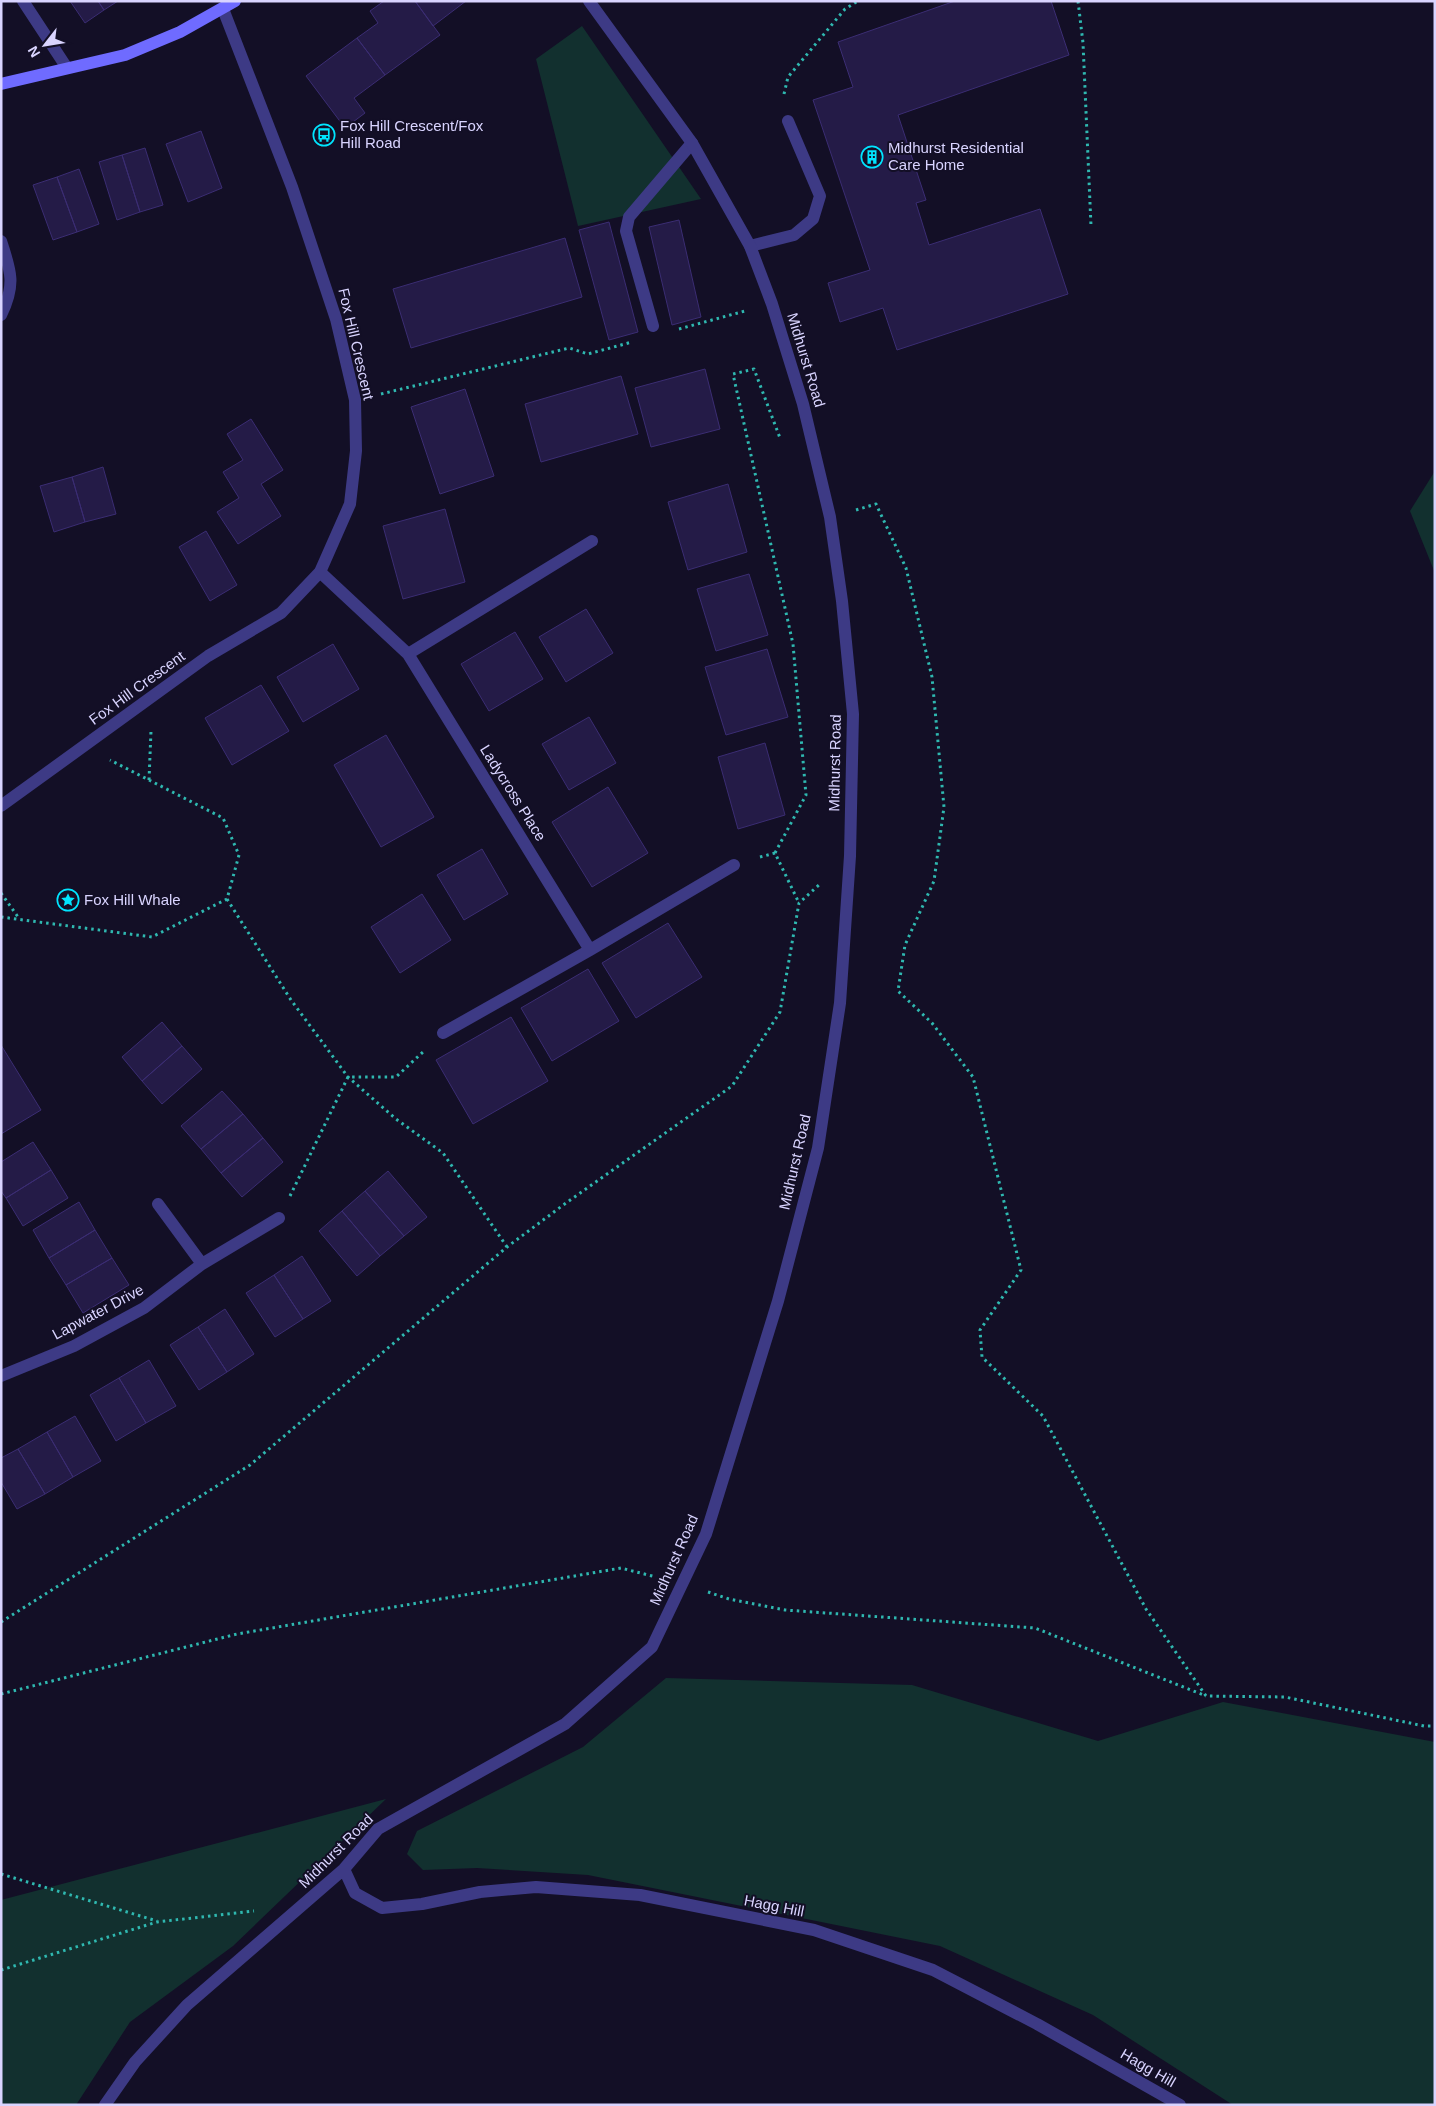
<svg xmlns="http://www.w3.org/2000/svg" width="1436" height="2106" font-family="Arial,sans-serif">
<rect width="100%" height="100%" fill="#130f26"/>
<path fill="#12302f" d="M 582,26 L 701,199 L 578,226 L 536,59 Z
M 1435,471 L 1435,573 L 1410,511 Z
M 666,1678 L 912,1685 L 1098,1741 L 1223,1702 L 1435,1742 L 1435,2105 L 1233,2105 L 1093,2015 L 940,1946 L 588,1875 L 477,1868 L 423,1870 L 407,1854 L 417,1831 L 583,1747 Z
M 386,1799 L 233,1946 L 130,2022 L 76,2105 L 1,2105 L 1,1900 Z"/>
<path fill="#241b47" stroke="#3b2d73" d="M 70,1 L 98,1 L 104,10 L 85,23 Z
M 98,1 L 118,1 L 104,10 Z
M 384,1 L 415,1 L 440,35 L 385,75 L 357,38 L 378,23 L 370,11 Z
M 415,1 L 466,1 L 433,26 Z
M 955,1 L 1051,1 L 1069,55 L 898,115 L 926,200 L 916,203 L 929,245 L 1040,209 L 1068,294 L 897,350 L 883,308 L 840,322 L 828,283 L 870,270 L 813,100 L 853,87 L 838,42 Z
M 357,38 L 385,75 L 354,98 L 365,113 L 345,128 L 306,76 Z
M 201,131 L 222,188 L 188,202 L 166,144 Z
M 145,148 L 163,205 L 140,212 L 122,155 Z
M 122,155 L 140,212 L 117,220 L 99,162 Z
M 79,169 L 99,224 L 77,232 L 57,177 Z
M 57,177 L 77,232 L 53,240 L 33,185 Z
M 679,220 L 701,317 L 672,325 L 649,227 Z
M 609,222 L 638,332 L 609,340 L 579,230 Z
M 565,238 L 582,297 L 411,348 L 393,289 Z
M 705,369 L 720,429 L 651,447 L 635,388 Z
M 621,376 L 638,434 L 541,462 L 525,404 Z
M 465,389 L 494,476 L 440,494 L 411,407 Z
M 251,419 L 283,470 L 261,484 L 281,516 L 238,544 L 217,512 L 239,498 L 223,472 L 243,460 L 227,434 Z
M 103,467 L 116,514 L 85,522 L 72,477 Z
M 72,477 L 85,522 L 54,532 L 40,486 Z
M 728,484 L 747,552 L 688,570 L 668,502 Z
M 445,509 L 465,582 L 403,599 L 383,526 Z
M 206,531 L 237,585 L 210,601 L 179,547 Z
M 749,574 L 768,635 L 716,651 L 697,589 Z
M 586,609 L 613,653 L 566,682 L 539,637 Z
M 515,632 L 543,679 L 489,711 L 461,664 Z
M 333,644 L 359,689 L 303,722 L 277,677 Z
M 767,649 L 788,717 L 726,735 L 705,667 Z
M 261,685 L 289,731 L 232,765 L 205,718 Z
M 589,717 L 616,763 L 569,790 L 542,744 Z
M 386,735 L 434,817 L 381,847 L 334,765 Z
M 765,743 L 785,815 L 738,829 L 718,757 Z
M 608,787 L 648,853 L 592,887 L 552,822 Z
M 482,849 L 508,894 L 464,920 L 437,875 Z
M 422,894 L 451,940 L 400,973 L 371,927 Z
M 668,923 L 702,977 L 636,1018 L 602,963 Z
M 588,969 L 619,1021 L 552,1061 L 521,1008 Z
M 511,1017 L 548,1081 L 473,1124 L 436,1060 Z
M 162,1022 L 182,1046 L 142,1081 L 122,1057 Z
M 1,1045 L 41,1110 L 1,1134 Z
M 182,1046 L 202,1069 L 162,1104 L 142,1081 Z
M 222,1091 L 243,1114 L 201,1149 L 181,1126 Z
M 243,1114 L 263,1138 L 221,1173 L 201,1149 Z
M 263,1138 L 283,1162 L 242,1197 L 221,1173 Z
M 33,1142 L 51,1170 L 6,1198 L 1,1191 L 1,1162 Z
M 51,1170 L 68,1198 L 23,1226 L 6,1198 Z
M 388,1171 L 427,1217 L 404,1236 L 365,1191 Z
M 365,1191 L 404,1236 L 380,1256 L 342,1211 Z
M 79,1202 L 95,1230 L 49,1258 L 33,1230 Z
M 342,1211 L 380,1256 L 357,1276 L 319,1231 Z
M 95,1230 L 112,1258 L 66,1285 L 49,1258 Z
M 302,1256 L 331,1301 L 303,1319 L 274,1275 Z
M 112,1258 L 129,1285 L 83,1313 L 66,1285 Z
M 274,1275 L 303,1319 L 275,1337 L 246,1293 Z
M 225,1309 L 254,1354 L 227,1372 L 198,1327 Z
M 198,1327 L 227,1372 L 199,1390 L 170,1345 Z
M 149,1360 L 176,1406 L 146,1423 L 119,1378 Z
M 119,1378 L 146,1423 L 116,1441 L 90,1395 Z
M 75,1416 L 101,1461 L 73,1477 L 47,1432 Z
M 47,1432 L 73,1477 L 45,1494 L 18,1449 Z
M 18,1449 L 45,1494 L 17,1509 L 1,1482 L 1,1458 Z"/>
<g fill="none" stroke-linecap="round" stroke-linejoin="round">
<path stroke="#2fb8b0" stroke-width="3" stroke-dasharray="2.5 4" stroke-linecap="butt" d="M 1078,1 L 1083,43 L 1091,226
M 784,94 L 788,77 L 845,9 L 858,1
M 679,329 L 745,311
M 381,394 L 569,348 L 588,354 L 632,342
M 856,510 L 876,504 L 906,568 L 932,677 L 944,807 L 934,881 L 905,945 L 898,991 L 932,1023 L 973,1077 L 1021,1270 L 980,1330 L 982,1357 L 1043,1416 L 1146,1609 L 1206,1696 L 1285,1697 L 1424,1726 L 1435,1726
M 149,780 L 151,731
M 775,853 L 806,795 L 793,644 L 733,374 L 754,369 L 780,438
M 760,857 L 775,853 L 799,903
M 1,893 L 18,917
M 227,899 L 291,1000 L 348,1077 L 396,1119 L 443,1153 L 507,1247
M 1,917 L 152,937 L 227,899 L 239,855 L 223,818 L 110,760
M 290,1196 L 348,1077 L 396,1077 L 424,1051
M 708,1592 L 729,1599 L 785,1610 L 1035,1628 L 1206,1696
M 1,1622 L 250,1465 L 507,1247 L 566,1203 L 732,1086 L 780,1012 L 799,903 L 820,884
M 1,1694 L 237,1634 L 621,1568 L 656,1577
M 1,1874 L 157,1921
M 1,1970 L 157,1922 L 254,1911"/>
<path stroke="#3d3a85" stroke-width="12" d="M 750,246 L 794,235 L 813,219 L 820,196 L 788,121
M 653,326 L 626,231 L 629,217 L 692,143"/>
<path stroke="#3d3a85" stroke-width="12" d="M 23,1 L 67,68
M 1,241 C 11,271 16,285 1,315
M 320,572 L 408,654 L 590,950
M 408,654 L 592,541
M 1,806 L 208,656 L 281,613 L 320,572 L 350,504 L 356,451 L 355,400 L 336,319 L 292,187 L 223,9
M 443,1033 L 590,950 L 734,865
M 158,1204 L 202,1264
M 1,1376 L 74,1346 L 144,1308 L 202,1264 L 279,1218
M 344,1869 L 355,1893 L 382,1908 L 422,1904 L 480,1892 L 536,1887 L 640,1895 L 814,1930 L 933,1970 L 1037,2024 L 1180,2105
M 105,2105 L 135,2062 L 187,2005 L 344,1869 L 378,1829 L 565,1724 L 652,1647 L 706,1534 L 778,1301 L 818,1148 L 840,1003 L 850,856 L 853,714 L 842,601 L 830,517 L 803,404 L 772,304 L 750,246 L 692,143 L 589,1"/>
<path stroke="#6f6bff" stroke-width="12" d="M 1,84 L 125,55 L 180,32 L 235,1"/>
</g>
<defs>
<g id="bus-ring" transform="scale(1.125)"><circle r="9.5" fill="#130f26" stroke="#00e5ff" stroke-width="1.5"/><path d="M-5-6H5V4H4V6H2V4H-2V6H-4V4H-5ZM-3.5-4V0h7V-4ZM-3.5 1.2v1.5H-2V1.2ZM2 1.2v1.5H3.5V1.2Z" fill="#00e5ff"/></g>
<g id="building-ring" transform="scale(1.125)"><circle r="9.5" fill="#130f26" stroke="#00e5ff" stroke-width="1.5"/><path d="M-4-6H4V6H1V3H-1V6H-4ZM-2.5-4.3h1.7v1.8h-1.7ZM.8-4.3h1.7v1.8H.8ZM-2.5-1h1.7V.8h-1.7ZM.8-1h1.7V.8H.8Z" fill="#00e5ff"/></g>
<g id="sight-ring" transform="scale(1.125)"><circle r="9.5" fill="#130f26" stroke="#00e5ff" stroke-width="1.5"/><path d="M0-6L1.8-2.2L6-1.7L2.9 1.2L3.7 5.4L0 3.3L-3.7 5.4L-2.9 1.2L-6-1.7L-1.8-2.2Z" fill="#00e5ff"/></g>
</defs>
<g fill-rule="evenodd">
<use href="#bus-ring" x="324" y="135"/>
<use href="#building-ring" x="872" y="157"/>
<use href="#sight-ring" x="68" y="900"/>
</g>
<g text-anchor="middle" stroke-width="4" stroke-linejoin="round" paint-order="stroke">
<g font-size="15" fill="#d9d4ff" stroke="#130f26" text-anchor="start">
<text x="340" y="131">Fox Hill Crescent/Fox<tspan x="340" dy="17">Hill Road</tspan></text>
<text x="888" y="153">Midhurst Residential<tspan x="888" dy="17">Care Home</tspan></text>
<text x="84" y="905">Fox Hill Whale</text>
</g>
<g font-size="15" fill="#d9d4ff" stroke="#130f26">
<text transform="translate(356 344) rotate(77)" y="5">Fox Hill Crescent</text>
<text transform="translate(806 360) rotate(73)" y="5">Midhurst Road</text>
<text transform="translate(137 688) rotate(-36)" y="5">Fox Hill Crescent</text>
<text transform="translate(835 763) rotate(-89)" y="5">Midhurst Road</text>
<text transform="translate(513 793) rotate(58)" y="5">Ladycross Place</text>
<text transform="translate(795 1162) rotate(-77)" y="5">Midhurst Road</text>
<text transform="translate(98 1312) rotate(-28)" y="5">Lapwater Drive</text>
<text transform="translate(674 1560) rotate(-66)" y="5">Midhurst Road</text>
<text transform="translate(336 1851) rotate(-45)" y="5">Midhurst Road</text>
<text transform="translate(774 1906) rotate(11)" y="5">Hagg Hill</text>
<text transform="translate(1148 2068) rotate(30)" y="5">Hagg Hill</text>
</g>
</g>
<rect width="1436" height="2106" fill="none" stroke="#d9d4ff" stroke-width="5"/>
<g transform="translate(45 45) rotate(239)" stroke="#130f26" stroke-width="4" paint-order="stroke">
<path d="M0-4L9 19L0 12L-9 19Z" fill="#d9d4ff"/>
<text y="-8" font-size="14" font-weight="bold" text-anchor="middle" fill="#d9d4ff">N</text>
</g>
</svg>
